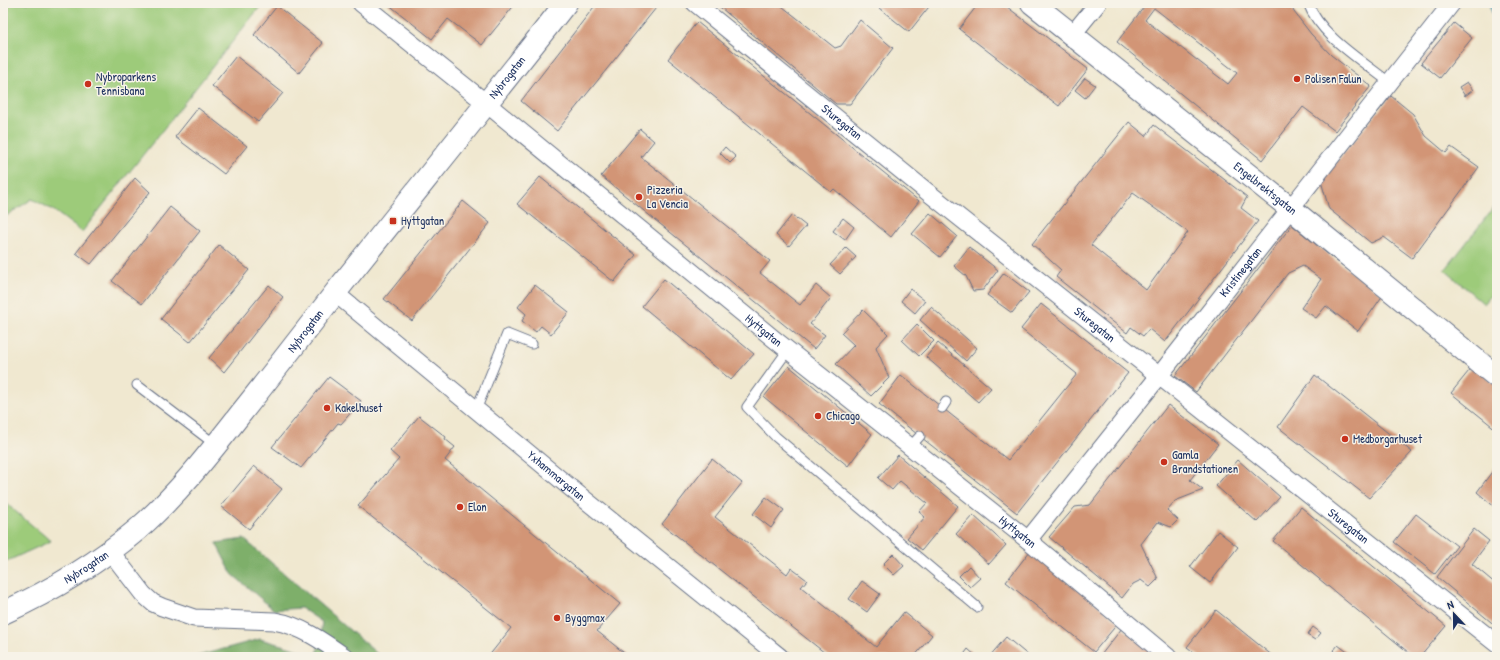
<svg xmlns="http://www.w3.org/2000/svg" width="1500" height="660" font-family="'Patrick Hand',sans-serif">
<rect width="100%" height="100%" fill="#f7f3e8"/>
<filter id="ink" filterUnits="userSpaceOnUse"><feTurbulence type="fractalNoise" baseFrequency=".025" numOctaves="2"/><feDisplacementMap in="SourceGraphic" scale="8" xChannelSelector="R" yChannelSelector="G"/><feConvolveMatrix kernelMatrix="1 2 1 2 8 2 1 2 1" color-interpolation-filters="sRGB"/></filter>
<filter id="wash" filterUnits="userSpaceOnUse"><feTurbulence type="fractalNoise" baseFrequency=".012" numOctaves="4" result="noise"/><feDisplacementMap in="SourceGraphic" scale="16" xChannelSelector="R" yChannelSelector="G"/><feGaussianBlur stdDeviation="0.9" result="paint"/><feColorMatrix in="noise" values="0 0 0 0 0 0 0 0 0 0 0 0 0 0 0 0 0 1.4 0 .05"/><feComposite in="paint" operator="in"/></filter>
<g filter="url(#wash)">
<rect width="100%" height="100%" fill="#f0e8d0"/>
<path fill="#9dcb7a" stroke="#5c7d6c" d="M 3,3 L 263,3 L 82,232 L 53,210 L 32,199 L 3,218 Z
M 1497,203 L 1497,288 L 1484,304 L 1445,270 Z
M 3,501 L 51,541 L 3,563 Z"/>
<path fill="#7eaf6a" stroke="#4c6f64" d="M 244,539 L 381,657 L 194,657 L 260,639 L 317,655 L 322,622 L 301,608 L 274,610 L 232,574 L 216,543 Z"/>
<path fill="#4fbbcb" stroke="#357594" d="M 1492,3 L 1497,3 L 1497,27 L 1490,7 Z"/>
<g id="blocks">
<path fill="#d29576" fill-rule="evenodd" d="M 389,3 L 456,3 L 459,5 L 461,3 L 516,3 L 482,45 L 448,19 L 432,39 L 388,4 Z
M 597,3 L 660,3 L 557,131 L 521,101 Z
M 715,3 L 778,3 L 835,48 L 841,46 L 860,20 L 893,48 L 850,104 L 836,104 Z
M 875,3 L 932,3 L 909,32 L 874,4 Z
M 979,3 L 1002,3 L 1088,69 L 1059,106 L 959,29 Z
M 1147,3 L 1290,3 L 1294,12 L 1311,34 L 1331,55 L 1371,86 L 1335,131 L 1303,107 L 1262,160 L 1117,42 ZM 1154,8 L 1237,73 L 1228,84 L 1145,20 Z
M 277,6 L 323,43 L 299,73 L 254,35 Z
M 697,22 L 919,201 L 891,237 L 834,189 L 831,192 L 668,59 Z
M 1454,23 L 1472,38 L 1440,78 L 1421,63 Z
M 236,56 L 283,93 L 258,122 L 212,86 Z
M 1085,78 L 1095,85 L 1085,98 L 1075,90 Z
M 1467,82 L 1473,90 L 1465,96 L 1459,87 Z
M 1391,96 L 1413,114 L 1426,136 L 1446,153 L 1451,147 L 1479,167 L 1412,258 L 1384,237 L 1371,243 L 1329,209 L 1321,181 Z
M 198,108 L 247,146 L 224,174 L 175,137 Z
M 1129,122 L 1146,136 L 1154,125 L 1247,197 L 1241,208 L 1258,221 L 1165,342 L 1149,329 L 1143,336 L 1131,327 L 1127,333 L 1056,277 L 1061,270 L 1032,244 ZM 1133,193 L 1188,232 L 1146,290 L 1091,245 Z
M 640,129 L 654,141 L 641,157 L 770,261 L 760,273 L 800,305 L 816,285 L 831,298 L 810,324 L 825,335 L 814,349 L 601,176 Z
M 725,147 L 736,157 L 730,163 L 720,153 Z
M 540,177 L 636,255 L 614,282 L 517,204 Z
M 135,178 L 150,192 L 91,264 L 76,253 Z
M 463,201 L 490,223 L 412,321 L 384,299 Z
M 170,207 L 200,231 L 142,304 L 112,281 Z
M 930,213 L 957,236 L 940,257 L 912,234 Z
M 792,215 L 806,226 L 789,246 L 776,235 Z
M 843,218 L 854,227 L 845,240 L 833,231 Z
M 1292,225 L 1335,260 L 1383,295 L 1358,331 L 1326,306 L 1316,318 L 1301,308 L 1321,279 L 1303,266 L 1288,273 L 1196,392 L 1175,376 Z
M 219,245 L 249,270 L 190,342 L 161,319 Z
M 969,247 L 998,270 L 983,290 L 973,291 L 966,276 L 954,266 Z
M 846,248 L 856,257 L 840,274 L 830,265 Z
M 1004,273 L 1029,292 L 1012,313 L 987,295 Z
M 664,279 L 754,354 L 731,380 L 642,306 Z
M 269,285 L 283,297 L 224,372 L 209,358 Z
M 535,285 L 569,312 L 551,334 L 541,326 L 536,332 L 522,321 L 526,314 L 518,307 Z
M 910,289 L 925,301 L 915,313 L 901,301 Z
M 1041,304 L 1128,373 L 1017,513 L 879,404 L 901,375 L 1008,460 L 1077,374 L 1021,329 Z
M 931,307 L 977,348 L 966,361 L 920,320 Z
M 863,310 L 888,334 L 876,347 L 889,378 L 871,396 L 836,364 L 854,345 L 841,333 Z
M 917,324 L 934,341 L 919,356 L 902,340 Z
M 938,343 L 991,388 L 978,402 L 926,357 Z
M 789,366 L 872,434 L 848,466 L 764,397 Z
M 1473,366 L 1497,386 L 1497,430 L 1451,393 Z
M 1315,375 L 1412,452 L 1369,498 L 1278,427 Z
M 329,377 L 361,401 L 341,424 L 338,423 L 301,468 L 272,447 Z
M 1168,405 L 1218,444 L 1190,480 L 1203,490 L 1175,501 L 1167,510 L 1178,520 L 1171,527 L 1158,522 L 1141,544 L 1158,579 L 1150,587 L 1141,580 L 1133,584 L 1122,598 L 1049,537 L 1075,507 L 1090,505 Z
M 419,416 L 446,437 L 445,439 L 455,447 L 445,460 L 620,604 L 597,631 L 629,657 L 488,657 L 511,628 L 358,506 L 399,459 L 390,451 Z
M 898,455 L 958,506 L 922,550 L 907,538 L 925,517 L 919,512 L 927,503 L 900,481 L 892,490 L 878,478 Z
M 712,459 L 742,483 L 715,517 L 787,574 L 791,568 L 807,580 L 801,587 L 876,647 L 904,612 L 932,635 L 914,657 L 830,657 L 662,524 Z
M 1238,460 L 1280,497 L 1257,522 L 1216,486 Z
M 1497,465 L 1497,509 L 1477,492 Z
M 254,466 L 282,489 L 249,529 L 221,506 Z
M 766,497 L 784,510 L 771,528 L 753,514 Z
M 1301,507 L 1446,626 L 1420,657 L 1414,657 L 1273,541 Z
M 1416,514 L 1457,546 L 1435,574 L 1394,542 Z
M 973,515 L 1006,545 L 989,564 L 956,534 Z
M 1474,529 L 1489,541 L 1472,564 L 1497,585 L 1497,627 L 1437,577 Z
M 1218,531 L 1238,547 L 1210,583 L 1190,567 Z
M 1030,551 L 1119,622 L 1094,652 L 1006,582 Z
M 893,554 L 904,566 L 894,575 L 883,564 Z
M 969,566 L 980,578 L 970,587 L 959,576 Z
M 862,581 L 880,594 L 867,612 L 849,599 Z
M 1216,610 L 1274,657 L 1200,657 L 1187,647 Z
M 1313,627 L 1321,633 L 1315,640 L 1307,635 Z
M 1122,628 L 1159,657 L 1103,657 L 1101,655 Z
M 1006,637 L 1030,657 L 989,657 Z
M 1338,645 L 1350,654 L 1348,657 L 1329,656 Z
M 968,649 L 977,657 L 962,657 Z"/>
</g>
</g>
<g filter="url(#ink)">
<use href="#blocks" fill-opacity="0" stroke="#667086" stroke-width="1"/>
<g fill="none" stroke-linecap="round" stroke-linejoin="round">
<g stroke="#667086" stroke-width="11">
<path id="lane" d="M 1308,3 C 1320,36 1363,61 1390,83
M 788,350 L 747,407 L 776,437 L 977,607
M 137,385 L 216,445
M 942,408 L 946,402
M 476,410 L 507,334 L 532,344
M 910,447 L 920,436"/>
</g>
<g stroke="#667086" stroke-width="19">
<g id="street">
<path id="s1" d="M 361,3 L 487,104 L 774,339 L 1028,540 L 1168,657"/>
<path id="s2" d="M 695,3 L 930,194 L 1497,644"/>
<path d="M 1072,35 L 1098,3"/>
<path id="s3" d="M 335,293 L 578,494 L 780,657"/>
<path id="s4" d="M 1028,540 L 1159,376 L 1452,3"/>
<path d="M 110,551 L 143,594 L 153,603 L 162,607 L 194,618 L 274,621 C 300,625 324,642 345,657"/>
</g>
</g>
<g stroke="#667086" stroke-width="24">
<g id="secondary">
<path id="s5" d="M 1032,3 L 1290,208 L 1497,377"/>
<path id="s6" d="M 3,613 C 51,591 98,563 138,529 C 177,495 210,453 242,412 C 273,373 304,333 335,293 C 412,196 490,100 566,3"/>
</g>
</g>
<use href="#lane" stroke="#fff" stroke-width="9"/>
<use href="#street" stroke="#fff" stroke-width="17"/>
<use href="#secondary" stroke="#fff" stroke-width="22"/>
</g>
</g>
<g fill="#c8321e" stroke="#f7f3e8" stroke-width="1.5">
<circle cx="1297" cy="79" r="4"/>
<circle cx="88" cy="84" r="4"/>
<circle cx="639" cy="197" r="4"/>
<rect x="389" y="217" width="8" height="8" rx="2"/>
<circle cx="327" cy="408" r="4"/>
<circle cx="818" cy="416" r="4"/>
<circle cx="1345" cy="439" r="4"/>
<circle cx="1164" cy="462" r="4"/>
<circle cx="460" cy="507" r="4"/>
<circle cx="557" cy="618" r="4"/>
</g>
<g text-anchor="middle" stroke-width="3" stroke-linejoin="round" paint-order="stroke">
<g font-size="12" fill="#1b2f5e" stroke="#f7f3e8" text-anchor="start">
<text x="96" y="81">Nybroparkens<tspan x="96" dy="14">Tennisbana</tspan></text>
<text x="1305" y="83">Polisen Falun</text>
<text x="647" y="194">Pizzeria<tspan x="647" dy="14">La Vencia</tspan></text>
<text x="401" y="225">Hyttgatan</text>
<text x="335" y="412">Kakelhuset</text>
<text x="826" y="420">Chicago</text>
<text x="1353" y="443">Medborgarhuset</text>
<text x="1172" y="459">Gamla<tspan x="1172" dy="14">Brandstationen</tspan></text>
<text x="468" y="511">Elon</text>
<text x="565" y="622">Byggmax</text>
</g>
<g font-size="12" fill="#1b2f5e" stroke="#f7f3e8">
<text dy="4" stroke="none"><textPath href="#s6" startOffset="743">Nybrogatan</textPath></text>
<text dy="4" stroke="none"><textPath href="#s2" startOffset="189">Sturegatan</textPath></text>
<text dy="4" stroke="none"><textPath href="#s5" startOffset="298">Engelbrektsgatan</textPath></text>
<text dy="4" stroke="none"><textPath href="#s4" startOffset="342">Kristinegatan</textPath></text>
<text dy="4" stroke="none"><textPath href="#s2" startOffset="513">Sturegatan</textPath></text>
<text dy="4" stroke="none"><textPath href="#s6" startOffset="419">Nybrogatan</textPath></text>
<text dy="4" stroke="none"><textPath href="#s1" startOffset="519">Hyttgatan</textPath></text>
<text dy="4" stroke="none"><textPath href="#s3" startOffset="287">Yxhammargatan</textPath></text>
<text dy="4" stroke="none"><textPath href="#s2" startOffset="837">Sturegatan</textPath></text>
<text dy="4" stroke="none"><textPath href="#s1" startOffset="843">Hyttgatan</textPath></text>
<text dy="4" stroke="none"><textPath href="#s6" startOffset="95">Nybrogatan</textPath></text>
</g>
</g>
<rect width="1500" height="660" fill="none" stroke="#f7f3e8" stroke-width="16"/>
<g transform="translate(1454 614) rotate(338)" stroke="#f7f3e8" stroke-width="3" paint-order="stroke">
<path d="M0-3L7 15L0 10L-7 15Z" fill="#1b2f5e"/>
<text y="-6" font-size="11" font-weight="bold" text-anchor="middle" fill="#1b2f5e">N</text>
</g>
</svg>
